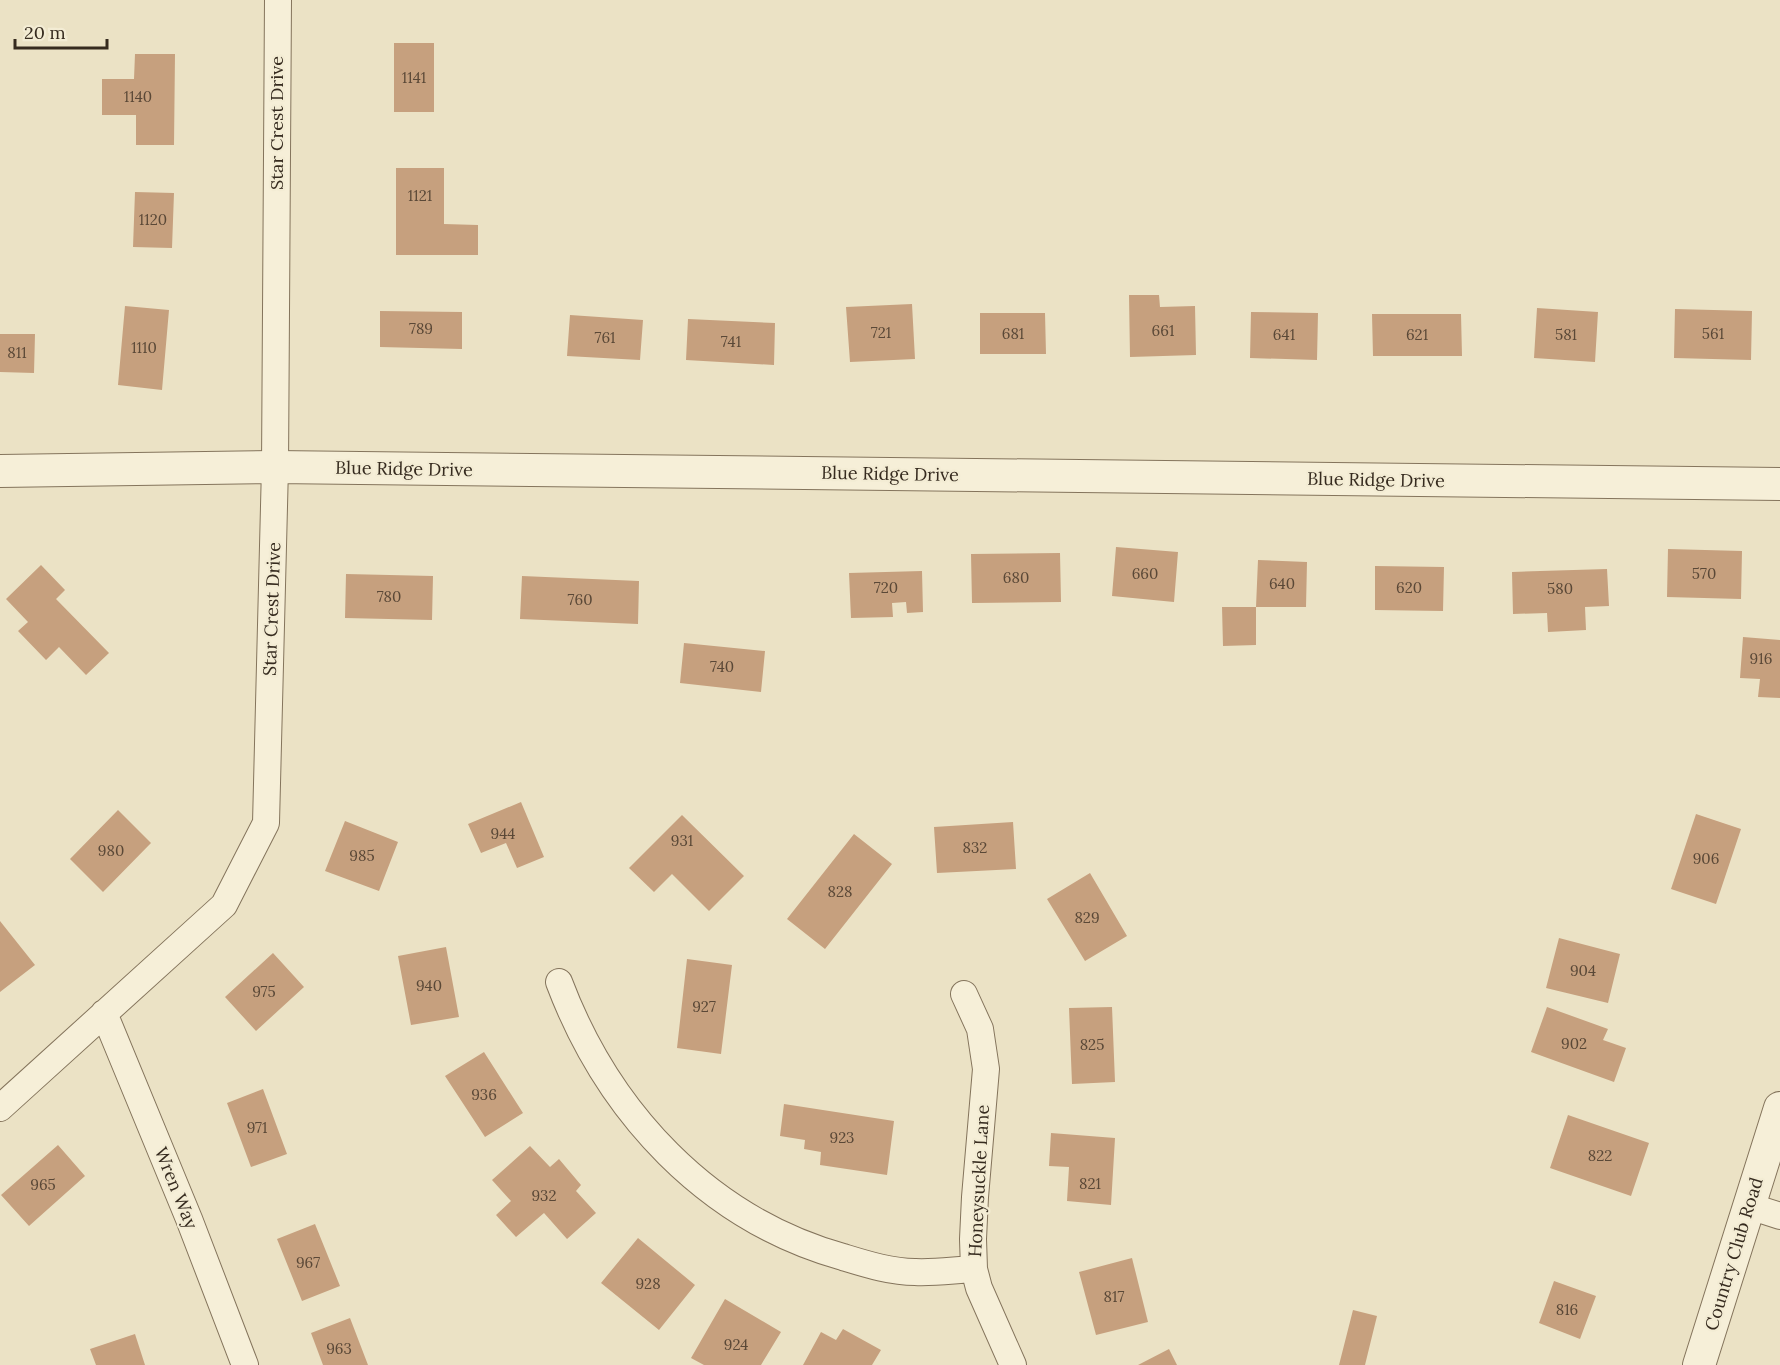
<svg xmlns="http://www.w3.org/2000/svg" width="1780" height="1365" font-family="Lora,serif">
<rect width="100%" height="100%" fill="#ebe2c5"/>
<path fill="#c6a07e" d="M 394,43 L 434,43 L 434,112 L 394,112 Z
M 135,54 L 175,54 L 174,145 L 136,145 L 136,115 L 102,115 L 102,79 L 134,79 Z
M 396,168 L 444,168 L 444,224 L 478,225 L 478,255 L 396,255 Z
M 135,192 L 174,193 L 172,248 L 133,247 Z
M 1129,295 L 1159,295 L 1160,307 L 1195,306 L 1196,355 L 1130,357 Z
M 912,304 L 915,359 L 850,362 L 846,307 Z
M 125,306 L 169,310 L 162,390 L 118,385 Z
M 1537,308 L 1598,312 L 1595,362 L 1534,358 Z
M 1675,309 L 1752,311 L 1751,360 L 1674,358 Z
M 380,311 L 462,312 L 462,349 L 380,347 Z
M 1251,312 L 1318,313 L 1317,360 L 1250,358 Z
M 980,313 L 1045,313 L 1046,354 L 980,354 Z
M 1372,314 L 1461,314 L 1462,356 L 1373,356 Z
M 570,315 L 643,320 L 640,360 L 567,356 Z
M 688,319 L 775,323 L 774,365 L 686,360 Z
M 0,334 L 35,334 L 34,373 L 0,372 Z
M 1116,547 L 1178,552 L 1174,602 L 1112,596 Z
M 1668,549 L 1742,551 L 1741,599 L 1667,597 Z
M 1060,553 L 1061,602 L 972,603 L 971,554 Z
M 1258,560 L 1307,562 L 1306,607 L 1256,607 Z
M 41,565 L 65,590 L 56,599 L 109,653 L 86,675 L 59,647 L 46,660 L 18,631 L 28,622 L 6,599 Z
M 1375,566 L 1444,567 L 1443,611 L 1375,610 Z
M 1607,569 L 1609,606 L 1585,607 L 1586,630 L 1548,632 L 1547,613 L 1513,614 L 1512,572 Z
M 922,571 L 923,612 L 907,613 L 906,602 L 892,603 L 893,617 L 851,618 L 849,573 Z
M 346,574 L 433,576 L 432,620 L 345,618 Z
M 522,576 L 639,581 L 638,624 L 520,619 Z
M 1222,607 L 1256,607 L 1256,645 L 1223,646 Z
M 1743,637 L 1780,640 L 1780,698 L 1758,697 L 1760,679 L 1740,678 Z
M 684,643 L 765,651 L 761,692 L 680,683 Z
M 521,802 L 544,857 L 517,868 L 506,843 L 481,853 L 468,824 Z
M 118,810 L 151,843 L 103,892 L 70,859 Z
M 1696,814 L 1741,829 L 1716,904 L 1671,889 Z
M 682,815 L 744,876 L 709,911 L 672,874 L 654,892 L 629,868 Z
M 345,821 L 398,842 L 379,891 L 325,871 Z
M 1013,822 L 1016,869 L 937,873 L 934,827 Z
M 854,834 L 892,864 L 825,949 L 787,919 Z
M 1090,873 L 1127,936 L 1085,961 L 1047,899 Z
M 0,921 L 35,965 L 0,992 Z
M 1559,938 L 1620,954 L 1608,1003 L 1546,988 Z
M 446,947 L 459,1017 L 411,1025 L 398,956 Z
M 273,953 L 304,987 L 256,1031 L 225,997 Z
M 687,959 L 732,965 L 721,1054 L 677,1048 Z
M 1112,1007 L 1115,1082 L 1072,1084 L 1069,1008 Z
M 1547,1007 L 1608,1029 L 1603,1040 L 1626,1048 L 1614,1082 L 1531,1052 Z
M 484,1052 L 523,1113 L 485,1137 L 445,1076 Z
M 263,1089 L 287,1154 L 251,1167 L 227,1103 Z
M 784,1104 L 894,1121 L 887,1175 L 820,1165 L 821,1152 L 804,1149 L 805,1140 L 780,1136 Z
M 1568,1115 L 1649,1143 L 1631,1196 L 1550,1168 Z
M 1051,1133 L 1115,1138 L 1111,1205 L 1067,1201 L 1069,1167 L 1049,1166 Z
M 58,1145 L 85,1176 L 29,1226 L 1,1195 Z
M 530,1146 L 550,1167 L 559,1159 L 581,1185 L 576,1191 L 596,1213 L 567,1239 L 544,1213 L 516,1237 L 496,1215 L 511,1201 L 492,1180 Z
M 315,1224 L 340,1286 L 302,1301 L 277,1239 Z
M 638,1238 L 695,1285 L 659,1330 L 601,1283 Z
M 1132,1258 L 1148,1322 L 1096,1335 L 1079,1272 Z
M 1554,1281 L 1596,1296 L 1580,1339 L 1539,1323 Z
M 725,1299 L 781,1332 L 761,1365 L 704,1365 L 691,1358 Z
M 1353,1310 L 1377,1316 L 1365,1365 L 1339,1365 Z
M 350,1318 L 368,1365 L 323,1365 L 311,1333 Z
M 843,1329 L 881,1350 L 872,1365 L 803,1365 L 821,1332 L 836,1340 Z
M 135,1334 L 145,1365 L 96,1365 L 90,1349 Z
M 1169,1349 L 1177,1365 L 1138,1365 Z"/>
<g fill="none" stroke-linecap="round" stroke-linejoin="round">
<g stroke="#84745c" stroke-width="28">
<path id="minor" d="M 559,982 C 608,1112 707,1219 843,1257 C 866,1264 891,1272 915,1272 C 934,1273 954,1270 974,1269
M 964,994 L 980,1029 L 986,1069 L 975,1197 L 973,1239 L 974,1269 L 979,1288 L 1013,1365
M 104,1013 L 189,1219 L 245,1365
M 0,1108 L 224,905 L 266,823 L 275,467 L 278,0
M 1749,1206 L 1780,1216"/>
</g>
<g stroke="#84745c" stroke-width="34">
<path id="tertiary" d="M 0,471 L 275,467 L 1780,484
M 1699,1365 L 1780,1108"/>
</g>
<use href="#minor" stroke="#f6efd8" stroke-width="26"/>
<use href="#tertiary" stroke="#f6efd8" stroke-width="32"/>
</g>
<g text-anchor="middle" stroke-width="4.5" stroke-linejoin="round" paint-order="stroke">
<g font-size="15" fill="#5a4837">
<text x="414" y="83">1141</text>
<text x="138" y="102">1140</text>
<text x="420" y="201">1121</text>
<text x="153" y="225">1120</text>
<text x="421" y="334">789</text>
<text x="1163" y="336">661</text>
<text x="881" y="338">721</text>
<text x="1013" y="339">681</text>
<text x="1713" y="339">561</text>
<text x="1284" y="340">641</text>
<text x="1417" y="340">621</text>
<text x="1566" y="340">581</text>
<text x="605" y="343">761</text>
<text x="731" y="347">741</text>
<text x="144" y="353">1110</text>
<text x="17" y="358">811</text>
<text x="1145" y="579">660</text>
<text x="1704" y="579">570</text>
<text x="1016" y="583">680</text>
<text x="1282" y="589">640</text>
<text x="886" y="593">720</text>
<text x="1409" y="593">620</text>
<text x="1560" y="594">580</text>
<text x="389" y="602">780</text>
<text x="580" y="605">760</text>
<text x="1761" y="664">916</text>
<text x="722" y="672">740</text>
<text x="503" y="839">944</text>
<text x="682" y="846">931</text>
<text x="975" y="853">832</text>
<text x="111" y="856">980</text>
<text x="362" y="861">985</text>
<text x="1706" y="864">906</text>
<text x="840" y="897">828</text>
<text x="1087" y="923">829</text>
<text x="1583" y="976">904</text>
<text x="429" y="991">940</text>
<text x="264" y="997">975</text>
<text x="704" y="1012">927</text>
<text x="1574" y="1049">902</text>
<text x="1092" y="1050">825</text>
<text x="484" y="1100">936</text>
<text x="257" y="1133">971</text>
<text x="842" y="1143">923</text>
<text x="1600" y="1161">822</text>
<text x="1090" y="1189">821</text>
<text x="43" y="1190">965</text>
<text x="544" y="1201">932</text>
<text x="308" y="1268">967</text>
<text x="648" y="1289">928</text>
<text x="1114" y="1302">817</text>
<text x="1567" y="1315">816</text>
<text x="736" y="1350">924</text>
<text x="339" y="1354">963</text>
</g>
<g font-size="18" fill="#362b1f" stroke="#f3ecd4">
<text transform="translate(277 123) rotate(-90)" y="6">Star Crest Drive</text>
<text transform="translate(404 469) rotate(1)" y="6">Blue Ridge Drive</text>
<text transform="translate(890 474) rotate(1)" y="6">Blue Ridge Drive</text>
<text transform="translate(1376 480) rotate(1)" y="6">Blue Ridge Drive</text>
<text transform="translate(272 609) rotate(-88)" y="6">Star Crest Drive</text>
<text transform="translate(979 1181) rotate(-87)" y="6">Honeysuckle Lane</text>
<text transform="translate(176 1188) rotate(68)" y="6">Wren Way</text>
<text transform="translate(1734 1254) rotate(-73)" y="6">Country Club Road</text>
</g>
</g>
<path d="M15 39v9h92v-9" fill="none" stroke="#362b1f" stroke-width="3"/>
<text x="24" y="39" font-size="18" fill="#362b1f" stroke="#f3ecd4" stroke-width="4.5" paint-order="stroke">20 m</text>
</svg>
